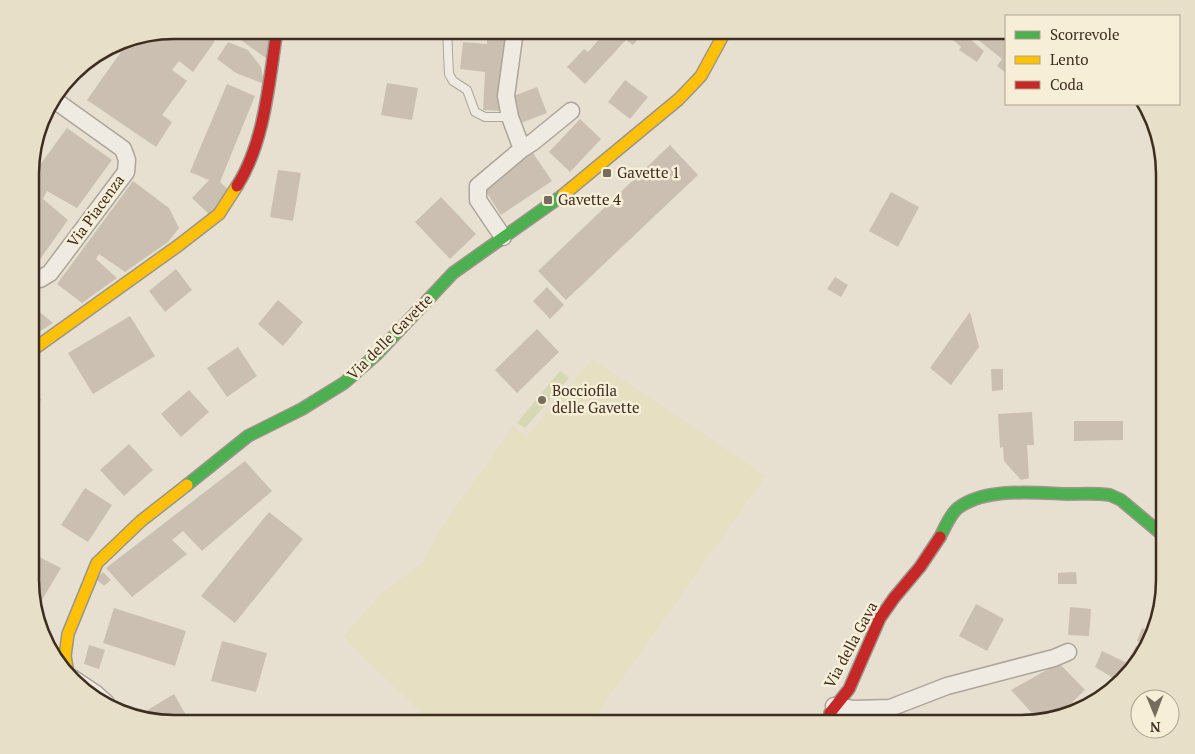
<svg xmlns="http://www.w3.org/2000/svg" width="1195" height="754" font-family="'PT Serif',serif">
<rect width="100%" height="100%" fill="#e7e0d1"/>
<path fill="#e6dfc2" d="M 592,359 L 766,476 L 590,724 L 433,724 L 343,637 L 381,593 L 423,562 L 441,528 L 513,426 L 526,437 Z"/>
<path fill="#d6d7b3" d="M 560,371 L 569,378 L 525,428 L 517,423 Z"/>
<path fill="#cbbfb2" d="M 174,30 L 199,30 L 215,41 L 193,72 L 179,61 L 172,70 L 187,81 L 162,115 L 172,122 L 156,147 L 87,100 L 130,39 Z
M 227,30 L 271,30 L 267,59 Z
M 487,30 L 506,30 L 502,111 L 483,110 L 485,72 L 460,69 L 463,42 L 487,44 Z
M 607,30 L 646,30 L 633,45 L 626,40 L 585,84 L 567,67 L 584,49 L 588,52 Z
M 948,30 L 977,30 L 969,38 L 984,51 L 977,62 L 959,50 L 961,47 L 945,33 Z
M 984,30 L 1006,30 L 1006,73 L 997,66 L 1002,59 L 977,39 Z
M 228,42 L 248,50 L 261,67 L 264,84 L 236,73 L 217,59 Z
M 625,80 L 648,97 L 630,119 L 608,102 Z
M 387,83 L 418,88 L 412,120 L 381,115 Z
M 227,84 L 255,96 L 220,182 L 232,193 L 211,216 L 192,198 L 209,180 L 190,172 Z
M 537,87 L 547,113 L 521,123 L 511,97 Z
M 580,119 L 601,139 L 570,172 L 549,152 Z
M 67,128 L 112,160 L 77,208 L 47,191 L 43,199 L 68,220 L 38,262 L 31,258 L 31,177 Z
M 670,145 L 698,175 L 566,300 L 538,271 Z
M 533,153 L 552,181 L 501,215 L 483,187 Z
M 278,170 L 301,173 L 293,221 L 270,217 Z
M 133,181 L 169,208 L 179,228 L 168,242 L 125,272 L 99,254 L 96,259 L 117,278 L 82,303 L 57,284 Z
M 891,192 L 919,207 L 898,247 L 869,231 Z
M 441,197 L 476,234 L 450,259 L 415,222 Z
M 176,269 L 192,290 L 165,312 L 149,291 Z
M 835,277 L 848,285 L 841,297 L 827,289 Z
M 547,287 L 564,305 L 550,319 L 533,301 Z
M 278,300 L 303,322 L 283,346 L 258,324 Z
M 31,305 L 53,323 L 31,337 Z
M 970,312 L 979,347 L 951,385 L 930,368 Z
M 130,316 L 155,356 L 93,394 L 68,353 Z
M 537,329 L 559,352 L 517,393 L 495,370 Z
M 238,347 L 257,376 L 227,397 L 207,368 Z
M 991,369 L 1003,369 L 1003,390 L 992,391 Z
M 31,387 L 41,400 L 31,408 Z
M 189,390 L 209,412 L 181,437 L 161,414 Z
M 1032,412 L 1034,445 L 1027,445 L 1029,478 L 1021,480 L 1004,461 L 1003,447 L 1000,448 L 998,414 Z
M 1074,421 L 1123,421 L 1123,440 L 1074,441 Z
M 129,444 L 153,470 L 124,496 L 100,470 Z
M 245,461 L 272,491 L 202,551 L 183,531 L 172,540 L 187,554 L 132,597 L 106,568 Z
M 85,488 L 112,505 L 88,542 L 61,525 Z
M 269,512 L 303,539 L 235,623 L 201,596 Z
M 31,553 L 61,568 L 36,610 L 31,598 Z
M 103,572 L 111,580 L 104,586 L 96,579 Z
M 1076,572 L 1077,584 L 1058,584 L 1058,573 Z
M 1165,580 L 1165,589 L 1159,605 L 1155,603 Z
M 976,604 L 1004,619 L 987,651 L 959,636 Z
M 1070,607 L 1091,609 L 1089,636 L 1068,635 Z
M 114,608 L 186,631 L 175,666 L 103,643 Z
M 1142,628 L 1150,631 L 1146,645 L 1137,641 Z
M 222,641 L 267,653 L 256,692 L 211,681 Z
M 89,645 L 105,650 L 99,669 L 84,664 Z
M 1136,646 L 1144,650 L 1141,660 L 1118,681 L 1095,667 L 1102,651 L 1127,663 Z
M 1059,663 L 1085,690 L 1059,715 L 1039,721 L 1011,690 Z
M 174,694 L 191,724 L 174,724 L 149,716 L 146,711 Z"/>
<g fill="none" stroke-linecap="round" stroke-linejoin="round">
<g stroke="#ada599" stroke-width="10">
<path id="lane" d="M 447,30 L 449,74 L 453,81 L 467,90 L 475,112 L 485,117 L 510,117"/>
</g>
<g stroke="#ada599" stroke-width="19">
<path id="street" d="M 515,30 L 506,96 L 510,117 L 522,149
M 503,237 L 478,200 L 478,186 L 522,149 L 533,142 L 571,111
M 31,277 L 40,279 L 50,273 L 126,172 L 127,160 L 123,149 L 53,99
M 72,678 L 96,694 L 106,703
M 834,706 L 853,709 L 890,708 L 947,686 L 1054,658 L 1068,652"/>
</g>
<g stroke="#9c958a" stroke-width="14">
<path id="fast" d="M 187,485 L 248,436 L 302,409 L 344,383 L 377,354 L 453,273 L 563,195
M 940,537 C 944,529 951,513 958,508 C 986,487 1035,493 1068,494 C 1082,494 1096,493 1110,495 L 1121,500 L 1165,537"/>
</g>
<g stroke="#9c958a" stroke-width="14">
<path id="slow" d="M 563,195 L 679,99 L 701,76 L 726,30
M 31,351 L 179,245 L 219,214 L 237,186
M 68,674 L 65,656 L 68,634 L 97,563 L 141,521 L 187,485"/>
</g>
<g stroke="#9c958a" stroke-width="14">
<path id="jam" d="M 237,186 C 265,142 269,81 277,30
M 829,724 L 830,713 L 849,689 L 880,618 L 894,598 L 920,567 L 940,537"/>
</g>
<use href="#lane" stroke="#efebe3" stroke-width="8"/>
<use href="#street" stroke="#efebe3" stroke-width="16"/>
<use href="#fast" stroke="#4caf50" stroke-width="11"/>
<use href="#slow" stroke="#ffc107" stroke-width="11"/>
<use href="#jam" stroke="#c62828" stroke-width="11"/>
</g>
<g fill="#786c5e" stroke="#f7eed8" stroke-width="2">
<rect x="602" y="168" width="10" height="10" rx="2.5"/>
<rect x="543" y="195" width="10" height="10" rx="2.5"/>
<circle cx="542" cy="400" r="5"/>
</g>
<g text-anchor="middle" stroke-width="5" stroke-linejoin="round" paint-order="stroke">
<g font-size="15" fill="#3d2e20" stroke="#f7eed8" text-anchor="start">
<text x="617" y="178">Gavette 1</text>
<text x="558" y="205">Gavette 4</text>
<text x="552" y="396">Bocciofila<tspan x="552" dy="17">delle Gavette</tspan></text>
</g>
<g font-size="15" fill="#3d2e20" stroke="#f7eed8">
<text transform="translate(96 211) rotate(-54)" y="5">Via Piacenza</text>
<text transform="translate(390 337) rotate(-45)" y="5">Via delle Gavette</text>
<text transform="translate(851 645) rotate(-62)" y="5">Via della Gava</text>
</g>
</g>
<path d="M0 0H1195V754H0ZM174 39H1021A135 135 0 0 1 1156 174V580A135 135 0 0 1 1021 715H174A135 135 0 0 1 39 580V174A135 135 0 0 1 174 39Z" fill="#e8dfc9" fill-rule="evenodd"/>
<path fill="none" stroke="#3d2e20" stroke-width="2.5" d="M174 39H1021A135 135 0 0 1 1156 174V580A135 135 0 0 1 1021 715H174A135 135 0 0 1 39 580V174A135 135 0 0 1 174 39Z"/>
<rect x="1005" y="15" width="175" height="90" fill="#f7eed8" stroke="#ada18e"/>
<rect x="1015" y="31" width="25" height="8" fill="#4caf50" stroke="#ada18e"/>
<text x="1050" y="40" font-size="15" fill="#3d2e20">Scorrevole</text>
<rect x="1015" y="56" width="25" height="8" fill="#ffc107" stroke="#ada18e"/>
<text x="1050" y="65" font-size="15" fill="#3d2e20">Lento</text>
<rect x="1015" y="81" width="25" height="8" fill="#c62828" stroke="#ada18e"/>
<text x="1050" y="90" font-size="15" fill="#3d2e20">Coda</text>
<g transform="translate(1155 714) rotate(179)"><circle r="24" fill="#f7eed8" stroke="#ada18e"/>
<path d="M0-4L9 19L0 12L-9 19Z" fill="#786c5e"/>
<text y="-8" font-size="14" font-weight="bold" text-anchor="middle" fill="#3d2e20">N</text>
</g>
</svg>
